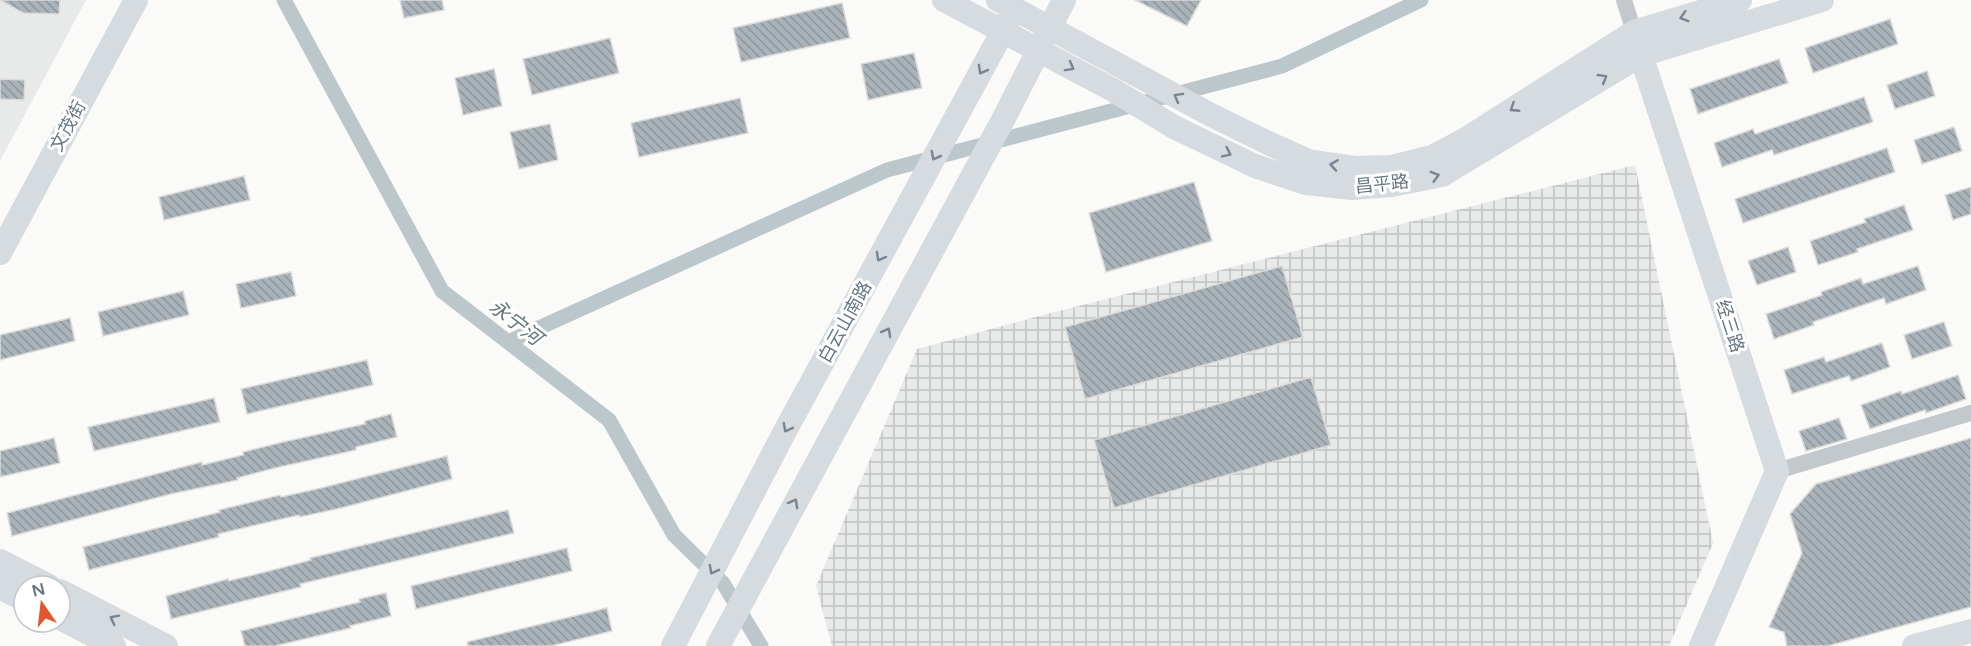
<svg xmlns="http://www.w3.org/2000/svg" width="1971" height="646" font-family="'Varela Round','Noto Sans SC',sans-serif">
<defs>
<pattern id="industrial-grid" width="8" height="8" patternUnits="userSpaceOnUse" patternTransform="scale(1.5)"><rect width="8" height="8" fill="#e8e9e9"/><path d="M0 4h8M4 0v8" fill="none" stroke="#c0c1c2"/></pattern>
<pattern id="building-back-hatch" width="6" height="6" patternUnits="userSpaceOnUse" patternTransform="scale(1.5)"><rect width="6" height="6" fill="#aab3b9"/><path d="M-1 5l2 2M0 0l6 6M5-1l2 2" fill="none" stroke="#8e969c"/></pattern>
</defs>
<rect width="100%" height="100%" fill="#fafaf8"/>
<path fill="#e8e9e9" d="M 0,0 L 86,0 L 0,161 Z"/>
<path fill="url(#industrial-grid)" d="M 1635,165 L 1713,543 L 1669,646 L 832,646 L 816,586 L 917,349 L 1047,314 Z"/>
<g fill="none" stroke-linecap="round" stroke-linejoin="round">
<path stroke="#bbc7cb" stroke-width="15" d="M 284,0 L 442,291 L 609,420 L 674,535 L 723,583 L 761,646
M 508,342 L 887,170 L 1282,66 L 1421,0"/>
</g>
<path fill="url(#building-back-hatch)" stroke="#dcdcda" stroke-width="1.5" d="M 0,0 L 60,0 L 59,14 L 23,13 Z
M 400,0 L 442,0 L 444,10 L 404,18 Z
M 1135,0 L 1201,0 L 1187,26 Z
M 842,3 L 850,38 L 741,62 L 733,28 Z
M 1890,19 L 1898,44 L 1813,73 L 1805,48 Z
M 610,38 L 619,73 L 532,95 L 523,59 Z
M 914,53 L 922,88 L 868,100 L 861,64 Z
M 1779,59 L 1788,83 L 1698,114 L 1690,89 Z
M 494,69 L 502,106 L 463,115 L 455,78 Z
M 1927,71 L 1935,96 L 1895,109 L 1887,85 Z
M 0,79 L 25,80 L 24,100 L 0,99 Z
M 1864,97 L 1873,122 L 1774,155 L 1772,150 L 1722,167 L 1714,143 L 1753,129 L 1755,134 Z
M 740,98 L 748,133 L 639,157 L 631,123 Z
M 550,124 L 558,160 L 519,169 L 510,132 Z
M 1954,127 L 1962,151 L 1922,164 L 1914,140 Z
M 1887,148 L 1895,172 L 1743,223 L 1735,199 Z
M 244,176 L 250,200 L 164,220 L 159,197 Z
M 1194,182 L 1212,241 L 1106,272 L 1089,213 Z
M 1971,187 L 1971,214 L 1953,220 L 1945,195 Z
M 1904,205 L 1913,230 L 1857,249 L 1858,252 L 1818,265 L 1810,241 L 1866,222 L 1864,219 Z
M 1788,247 L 1796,272 L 1757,285 L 1748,261 Z
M 1282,266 L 1303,337 L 1085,399 L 1065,327 Z
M 1918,266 L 1926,290 L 1886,304 L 1884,298 L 1813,322 L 1814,325 L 1774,339 L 1766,314 L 1822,295 L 1821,292 L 1861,278 L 1863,284 Z
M 291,272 L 296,296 L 241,308 L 236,284 Z
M 183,291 L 189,315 L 103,336 L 98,312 Z
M 70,318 L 75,341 L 0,360 L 0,335 Z
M 1944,322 L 1952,346 L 1912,359 L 1904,335 Z
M 1882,343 L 1890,367 L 1851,381 L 1849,376 L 1792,394 L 1784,370 L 1824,357 L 1826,362 Z
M 367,360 L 373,385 L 247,414 L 241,389 Z
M 1958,375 L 1966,399 L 1926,413 L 1925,410 L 1870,429 L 1861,405 L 1901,391 L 1902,394 Z
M 1311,377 L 1331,445 L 1114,508 L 1094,440 Z
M 214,398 L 220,422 L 94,451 L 88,427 Z
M 391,414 L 397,437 L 356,447 L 356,450 L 275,468 L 237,478 L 238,480 L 171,494 L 12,536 L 7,513 L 175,469 L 202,462 L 202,465 L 243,455 L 243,452 L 283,442 L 365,424 L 365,421 Z
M 1839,418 L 1847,439 L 1806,451 L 1799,431 Z
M 54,438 L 60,463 L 0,477 L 0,451 Z
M 1971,438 L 1971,607 L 1828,646 L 1787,646 L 1784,632 L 1769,627 L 1802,553 L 1790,514 L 1816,484 Z
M 447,456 L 452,479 L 341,508 L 300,517 L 299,515 L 218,534 L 219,537 L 89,570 L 83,547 L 220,512 L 219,510 L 280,495 L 281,497 L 321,488 Z
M 508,510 L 514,533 L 300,584 L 301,587 L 171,619 L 166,596 L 228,579 L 229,581 L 269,571 L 311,560 L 310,558 Z
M 567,548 L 572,571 L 416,609 L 411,586 Z
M 386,593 L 391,616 L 350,626 L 351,628 L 275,646 L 245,646 L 241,631 L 360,602 L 359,599 Z
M 607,608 L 612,631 L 551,646 L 468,646 L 467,642 Z"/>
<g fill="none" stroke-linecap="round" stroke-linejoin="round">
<path stroke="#c3c8cc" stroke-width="16" d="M 1624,0 L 1634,32
M 1777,471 L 1971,413"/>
<path stroke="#d6dbdf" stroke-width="24" d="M 944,0 L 1113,90 L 1174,127 L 1255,166 L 1306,183 L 1352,188 L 1392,185 L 1442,175 L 1641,55 L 1822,0
M 998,0 L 1211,115 L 1266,142 L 1308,161 L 1356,168 L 1392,167 L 1432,157 L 1466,139 L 1634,32 L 1740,0
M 1636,40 L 1777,471 L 1701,646
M 0,253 L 136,0
M 0,561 L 49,586
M 0,587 L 24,600
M 60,591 L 166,646
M 60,618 L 114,646
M 673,646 L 784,433 L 1010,18
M 718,646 L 1004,118 L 1064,0
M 1914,646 L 1971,631"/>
</g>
<defs><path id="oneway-chevron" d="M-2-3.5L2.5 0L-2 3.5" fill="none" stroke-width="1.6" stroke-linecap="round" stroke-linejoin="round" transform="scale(1.5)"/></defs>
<g stroke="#768591">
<use href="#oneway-chevron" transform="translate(1684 17) rotate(163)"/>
<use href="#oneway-chevron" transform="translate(1070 67) rotate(29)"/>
<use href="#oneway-chevron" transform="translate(982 70) rotate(119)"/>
<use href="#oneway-chevron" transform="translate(1603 78) rotate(-31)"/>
<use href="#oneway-chevron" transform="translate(1178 97) rotate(-151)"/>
<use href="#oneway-chevron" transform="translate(1514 108) rotate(147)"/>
<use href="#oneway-chevron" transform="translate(1227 153) rotate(26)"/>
<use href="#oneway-chevron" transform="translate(935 156) rotate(118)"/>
<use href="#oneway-chevron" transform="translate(1334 165) rotate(-171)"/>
<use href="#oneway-chevron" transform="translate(1435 176) rotate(-16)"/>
<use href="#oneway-chevron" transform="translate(880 257) rotate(119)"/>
<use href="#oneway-chevron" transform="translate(887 332) rotate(-61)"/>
<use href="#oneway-chevron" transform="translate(787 428) rotate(118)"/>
<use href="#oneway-chevron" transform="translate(794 503) rotate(-61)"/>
<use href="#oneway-chevron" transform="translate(713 570) rotate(118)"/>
<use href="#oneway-chevron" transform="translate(114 619) rotate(-153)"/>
</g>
<g text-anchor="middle" stroke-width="6" stroke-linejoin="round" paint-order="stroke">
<g font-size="18" fill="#657683" stroke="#fff">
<text transform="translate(68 126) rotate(-62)" y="6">文茂街</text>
<text transform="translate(1382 184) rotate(-6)" y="6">昌平路</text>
<text transform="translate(845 322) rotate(-61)" y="6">白云山南路</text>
<text transform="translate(1730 326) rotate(72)" y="6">经三路</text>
</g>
<g font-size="20" font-style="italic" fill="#60757c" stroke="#fff">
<text transform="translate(516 322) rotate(38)" y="7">永宁河</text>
</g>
</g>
<g transform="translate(42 604) rotate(346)"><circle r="28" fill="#ffffff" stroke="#c1c8cd" stroke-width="1.5"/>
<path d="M0-4.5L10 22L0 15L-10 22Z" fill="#e4572e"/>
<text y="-9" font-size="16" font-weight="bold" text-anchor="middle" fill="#657683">N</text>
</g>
</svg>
